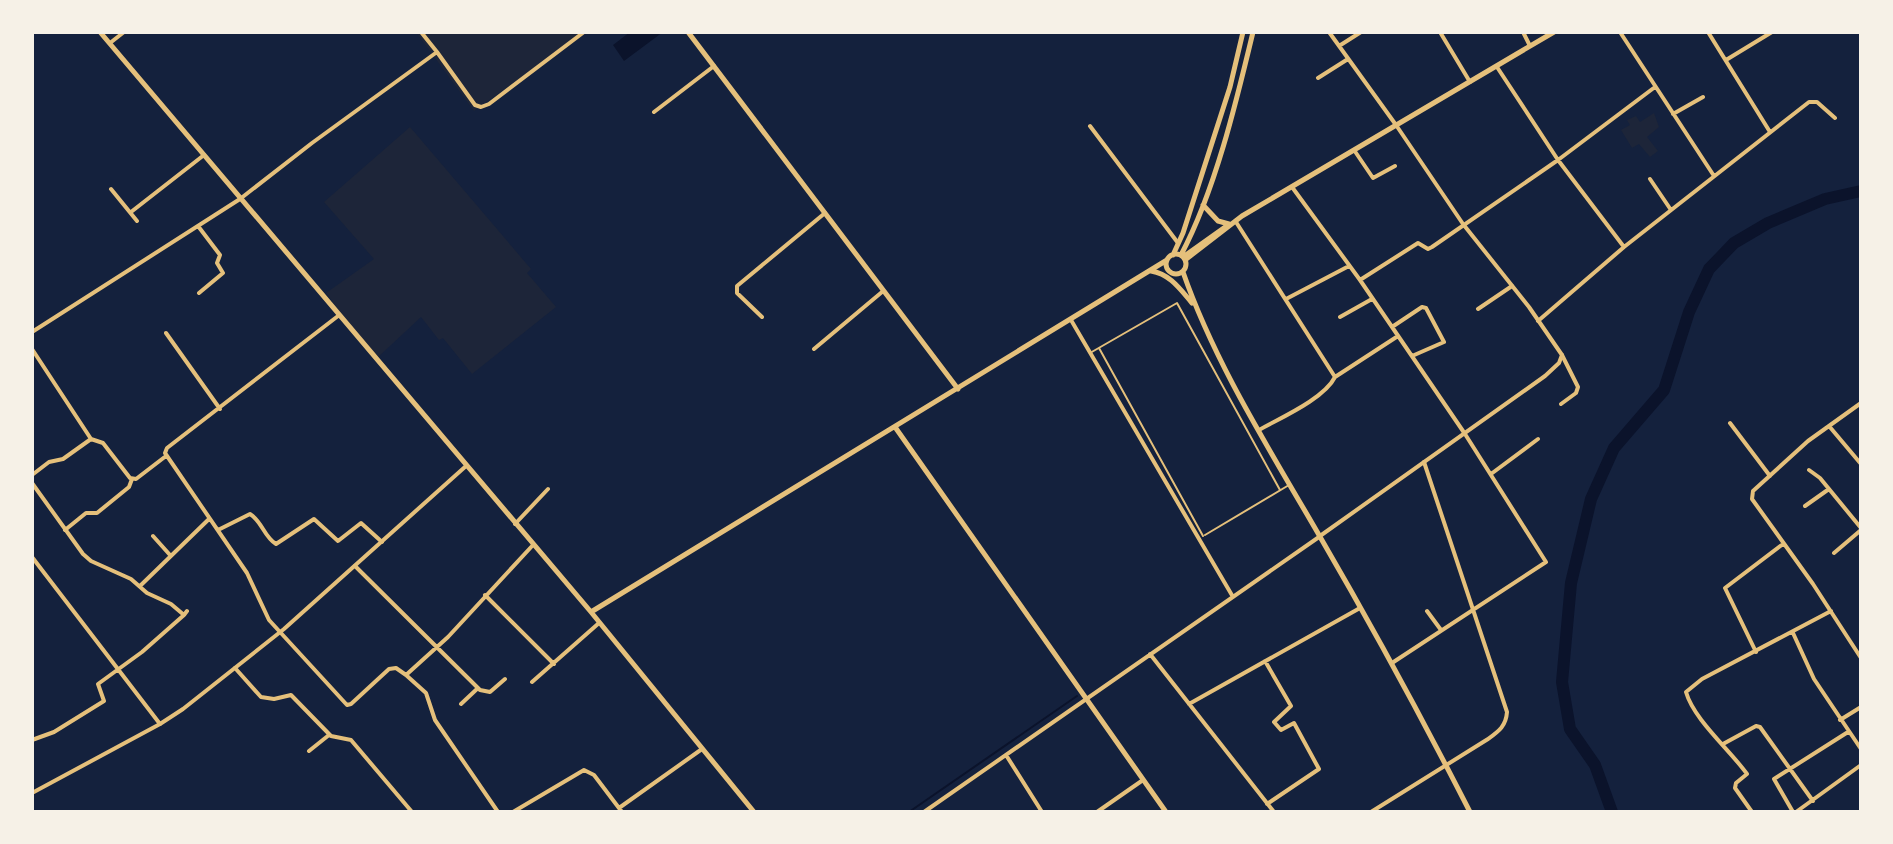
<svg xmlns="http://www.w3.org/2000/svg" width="1893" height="844" font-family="'Work Sans',sans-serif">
<rect width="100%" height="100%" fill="#14213d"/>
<path fill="#1d2539" d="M 416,32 L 585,32 L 474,111 Z
M 1654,113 L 1659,127 L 1647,137 L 1658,151 L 1650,157 L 1639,144 L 1632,148 L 1621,130 L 1630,125 L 1627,120 L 1636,116 L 1640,122 Z
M 410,127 L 531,269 L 527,273 L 556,307 L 472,374 L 443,338 L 439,340 L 421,317 L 375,360 L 326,293 L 374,259 L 324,202 Z"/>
<path fill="#0b132b" d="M 630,32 L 663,32 L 624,61 L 613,45 Z"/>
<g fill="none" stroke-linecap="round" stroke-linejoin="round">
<path stroke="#0b132b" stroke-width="2" d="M 909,812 L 1077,696"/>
<path stroke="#0b132b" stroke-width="12" d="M 1612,812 L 1595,765 L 1570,729 L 1562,682 L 1571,583 L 1591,499 L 1614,448 L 1664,390 L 1689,312 L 1709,269 L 1734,243 L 1768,223 L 1825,199 L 1861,191"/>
<path stroke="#e5c07b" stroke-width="2" d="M 1099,348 L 1203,536
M 1090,353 L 1177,303 L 1280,490
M 1205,535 L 1289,485"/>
<path stroke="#e5c07b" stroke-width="4" d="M 421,32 L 437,52
M 1329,32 L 1396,125
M 1523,32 L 1530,46
M 1620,32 L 1714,176
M 1708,32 L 1770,132
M 110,43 L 124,32
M 1339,46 L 1361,32
M 1726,60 L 1772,32
M 1497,67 L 1558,160 L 1624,247
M 1318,78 L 1348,59
M 654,112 L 714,66
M 1673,114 L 1703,97
M 1090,126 L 1178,243
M 1354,150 L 1373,178 L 1395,166
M 1650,179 L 1671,210
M 1292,187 L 1360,280 L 1465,434 L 1546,562 L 1392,663
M 111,189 L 137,221
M 131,212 L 204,155
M 1236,222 L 1335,377 C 1324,399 1280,418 1259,430
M 198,226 L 220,255 L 217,263 L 223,273 L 199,293
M 1360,280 L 1418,243 L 1428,249 L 1432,247 L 1558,160 L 1655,87
M 1286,299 L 1349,266
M 1478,309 L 1512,286
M 338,316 L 167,448 L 165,453 L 247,573 L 269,620 L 347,705 L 351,704 L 389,669 L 396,668 L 406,675
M 762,317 L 737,293 L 737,286 L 825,213
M 1340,317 L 1372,299
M 1071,320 L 1233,597
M 1538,321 L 1624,247 L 1809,102 L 1817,102 L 1835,118
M 1392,327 L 1422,307 L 1426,308 L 1444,342 L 1412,356
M 32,332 L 240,199 L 312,143 L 437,52 L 475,105 L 481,107 L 489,104 L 584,32
M 166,333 L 220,409
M 32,349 L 91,439 L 103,443 L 130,478 L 136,479 L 166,456
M 814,349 L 882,292
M 1335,377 L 1398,336
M 1861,403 L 1808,441 L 1753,491 L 1752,499 L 1813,584 L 1861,658
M 1561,404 L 1576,393 L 1578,387 L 1562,355
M 1730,423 L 1770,476
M 1829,426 L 1861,464
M 1809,470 L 1820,478 L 1861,528
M 1491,474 L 1538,439
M 32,475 L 49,462 L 63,459 L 91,439
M 32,483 L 83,554 L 91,561 L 131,579 L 147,593 L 171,604 L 184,615 L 187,611
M 1805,506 L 1829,489
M 515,524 L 548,489
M 65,530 L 86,513 L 97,513 L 129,487 L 132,479
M 218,530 L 250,514 C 262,521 264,537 276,544 L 314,519 L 338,541 L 361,523 L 382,542
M 153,536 L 170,555
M 1834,553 L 1861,530
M 32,557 L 160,724
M 355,566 L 480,690 L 490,692 L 505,679
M 140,586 L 209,519
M 485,595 L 554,664
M 1427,611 L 1441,630
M 1793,633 L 1814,679 L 1861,749
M 1756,652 L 1725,588 L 1783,544
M 1150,654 L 1274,812
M 1265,661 L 1291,706 L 1274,722 L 1281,730 L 1294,723 L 1319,769 L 1267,804
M 235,668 L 261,697 L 274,699 L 291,695 L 331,736 L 351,740 L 412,812
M 532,682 L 599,623
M 461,704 L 478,688
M 1189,704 L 1360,608
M 1840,720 L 1861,707
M 32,740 L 54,732 L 104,701 L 98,684 L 142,652 L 184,615
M 1723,744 L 1756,726 L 1760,727 L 1813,801
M 309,751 L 329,735
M 1006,755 L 1042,812
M 619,808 L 702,749
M 498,812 L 435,720 L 426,693 L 406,675 L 448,637 L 533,545
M 513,812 L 584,770 L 594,775 L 622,812
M 924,812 L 1319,537
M 1097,812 L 1143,780
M 1371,812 L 1488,739 C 1499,731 1506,726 1507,712 L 1424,462
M 1752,812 L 1735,788 L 1736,783 L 1747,774 C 1730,750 1694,720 1686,692 L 1702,679 L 1831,611
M 1793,812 L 1774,779 L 1848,732
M 1796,812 L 1861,765"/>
<path stroke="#e5c07b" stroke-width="4" d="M 1440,32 L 1470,82
M 1320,536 L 1545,376 L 1559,363 L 1562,355 L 1529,307 L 1463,224 L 1396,125
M 32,793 L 160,724 L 183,709 L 284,629 L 466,466"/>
<path stroke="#e5c07b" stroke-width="5" d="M 100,32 L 591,612 L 754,812
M 688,32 L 958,389
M 1203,205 L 1218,221 L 1229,224
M1166 264a10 10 0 1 1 20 0a10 10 0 1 1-20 0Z
M 1173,255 L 1183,233 L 1230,87 L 1243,32
M 1181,255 C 1215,191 1236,103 1253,32
M 1183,257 L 1228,225
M 1185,260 L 1242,216 L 1554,32
M 1151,271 C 1170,274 1180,289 1192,303
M 1183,272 C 1215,364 1270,450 1319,535 C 1372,626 1422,718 1470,812
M 895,427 L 1166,812
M 591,612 L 1167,260"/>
</g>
<rect width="1893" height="844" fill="none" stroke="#f6f1e7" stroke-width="68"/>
</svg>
